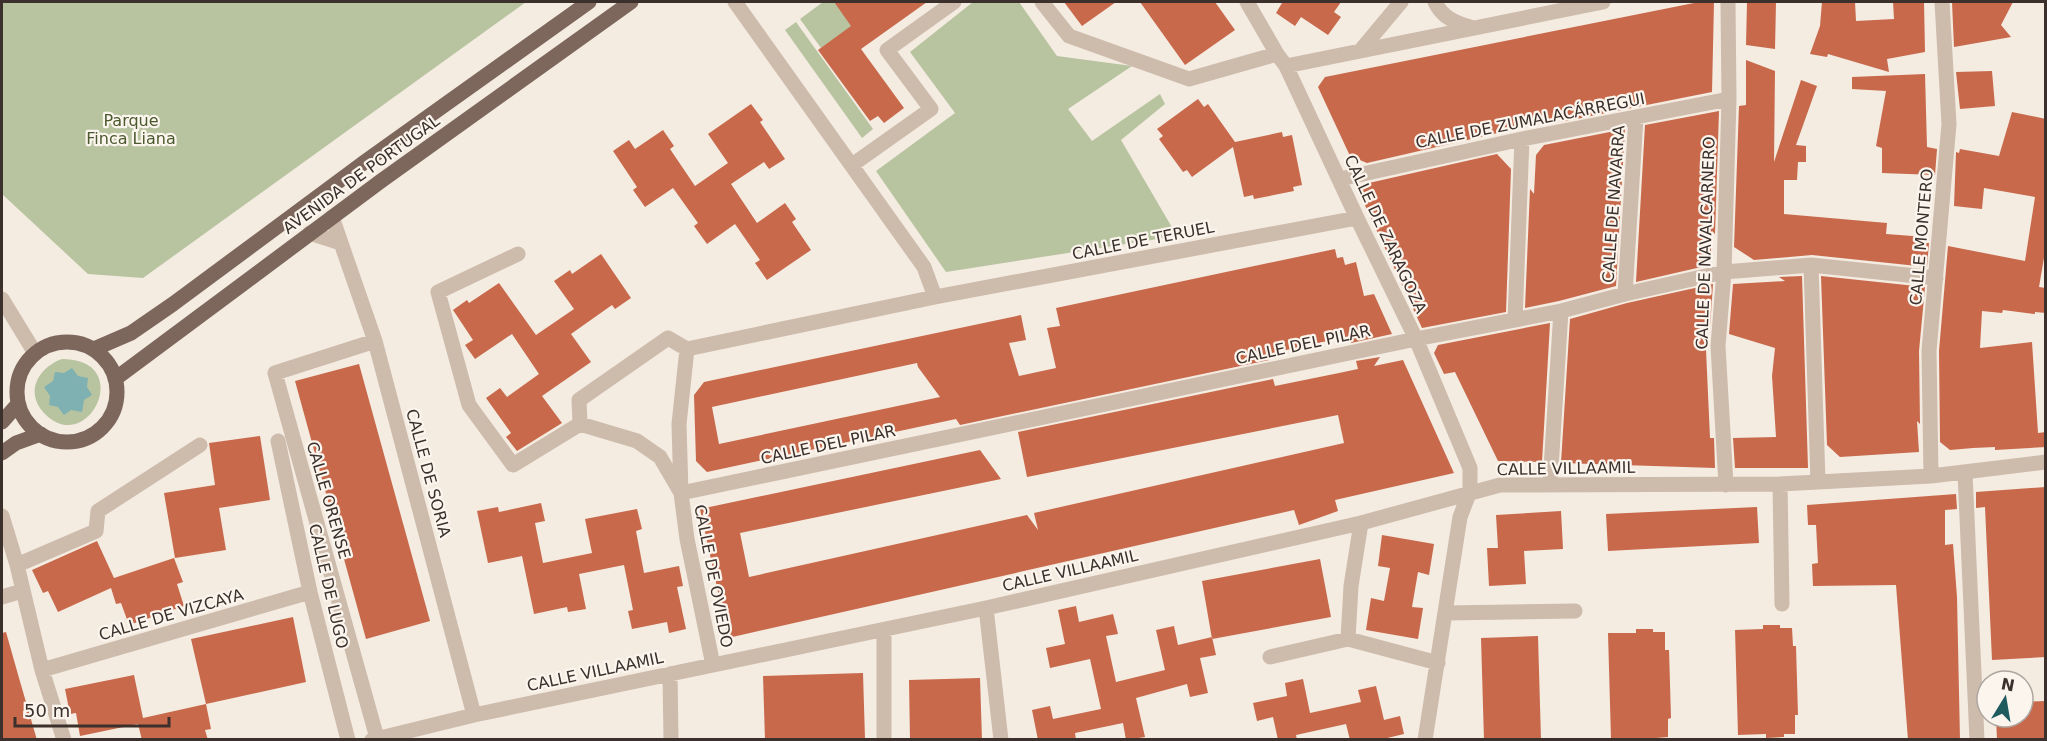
<svg xmlns="http://www.w3.org/2000/svg" width="2047" height="741" font-family="'DejaVu Sans',sans-serif">
<rect width="100%" height="100%" fill="#f4ebe1"/>
<path fill="#b8c4a0" d="M 2,2 L 526,2 L 143,278 L 88,274 L 2,194 Z
M 823,2 L 834,2 L 843,14 L 865,18 L 821,48 L 800,19 Z
M 973,2 L 1019,2 L 1057,56 L 1132,66 L 1068,109 L 1092,141 L 1160,94 L 1165,104 L 1121,140 L 1177,236 L 946,272 L 876,171 L 955,113 L 910,52 Z
M 796,22 L 873,129 L 862,138 L 785,30 Z
M 62,359 C 137,359 87,459 44,413 C 24,392 39,367 62,359 Z"/>
<path fill="#7fb0b2" d="M 72,368 L 78,376 L 88,378 L 87,387 L 92,395 L 84,400 L 82,412 L 71,410 L 64,415 L 58,407 L 49,405 L 50,396 L 44,387 L 53,381 L 55,372 L 64,373 Z"/>
<path fill="#c8694b" fill-rule="evenodd" d="M 834,2 L 927,2 L 861,49 L 904,108 L 884,123 L 878,116 L 870,121 L 818,50 L 851,26 Z
M 1064,2 L 1116,2 L 1082,26 Z
M 1140,2 L 1215,2 L 1235,30 L 1185,65 Z
M 1280,2 L 1341,2 L 1334,12 L 1341,17 L 1328,35 L 1301,17 L 1295,26 L 1276,13 L 1282,3 Z
M 1699,2 L 1714,2 L 1712,92 L 1561,122 L 1563,118 L 1367,163 L 1350,156 L 1318,87 L 1325,77 Z
M 1747,2 L 1776,2 L 1775,49 L 1746,45 Z
M 1822,2 L 1855,2 L 1856,21 L 1894,19 L 1893,2 L 1924,2 L 1925,52 L 1887,59 L 1889,72 L 1828,54 L 1827,57 L 1810,54 L 1820,26 Z
M 1952,2 L 2013,2 L 2001,25 L 2011,37 L 1954,47 Z
M 1746,60 L 1775,71 L 1774,162 L 1801,80 L 1817,86 L 1796,145 L 1806,146 L 1806,162 L 1798,162 L 1797,180 L 1784,180 L 1784,214 L 1887,223 L 1886,234 L 1926,237 L 1926,243 L 1929,243 L 1927,267 L 1812,255 L 1754,260 L 1734,247 L 1739,106 L 1746,105 Z
M 1992,71 L 1995,106 L 1960,109 L 1956,72 Z
M 1925,74 L 1927,147 L 1937,149 L 1935,175 L 1882,173 L 1882,148 L 1876,146 L 1886,91 L 1852,89 L 1852,77 Z
M 1198,99 L 1204,107 L 1208,104 L 1235,142 L 1282,132 L 1283,137 L 1292,135 L 1302,185 L 1293,187 L 1294,191 L 1254,199 L 1253,195 L 1244,197 L 1233,147 L 1192,177 L 1187,170 L 1183,172 L 1159,139 L 1163,136 L 1157,129 Z
M 751,104 L 763,120 L 760,122 L 785,159 L 769,169 L 764,162 L 731,184 L 757,223 L 785,203 L 796,219 L 792,222 L 811,250 L 767,280 L 755,263 L 760,260 L 735,224 L 707,244 L 694,226 L 698,223 L 673,188 L 645,207 L 633,190 L 637,187 L 613,151 L 629,140 L 635,149 L 663,130 L 674,146 L 670,149 L 695,186 L 728,163 L 708,134 Z
M 1719,111 L 1715,234 L 1712,231 L 1710,265 L 1636,282 L 1645,125 Z
M 2012,112 L 2046,119 L 2046,246 L 2039,287 L 2046,288 L 2046,313 L 2035,312 L 2035,314 L 2003,310 L 2002,313 L 1982,311 L 1980,348 L 2032,342 L 2038,433 L 2046,432 L 2046,447 L 1995,450 L 1995,447 L 1973,448 L 1950,450 L 1940,442 L 1939,351 L 1948,246 L 2025,261 L 2035,197 L 1984,188 L 1982,209 L 1954,206 L 1956,152 L 1959,153 L 1960,149 L 1999,156 Z
M 1625,129 L 1616,286 L 1559,301 L 1525,308 L 1530,189 L 1534,194 L 1536,155 L 1544,145 Z
M 1497,154 L 1511,169 L 1506,312 L 1422,328 L 1358,190 L 1360,185 Z
M 1335,249 L 1337,258 L 1343,257 L 1345,265 L 1356,262 L 1364,296 L 1374,294 L 1392,334 L 1351,343 L 1350,336 L 1268,354 L 1269,360 L 960,425 L 956,419 L 707,472 L 696,461 L 694,395 L 704,382 L 1021,315 L 1026,340 L 1009,343 L 1019,376 L 1056,368 L 1047,328 L 1060,326 L 1056,308 ZM 917,363 L 918,367 L 940,397 L 719,444 L 712,407 Z
M 601,254 L 631,298 L 615,309 L 612,305 L 571,334 L 591,362 L 542,396 L 562,423 L 517,451 L 506,437 L 511,433 L 486,398 L 500,388 L 507,397 L 539,374 L 512,334 L 475,359 L 465,345 L 473,340 L 453,310 L 467,300 L 469,303 L 499,283 L 536,335 L 574,309 L 554,281 L 570,270 L 572,274 Z
M 1802,276 L 1808,468 L 1735,468 L 1733,438 L 1776,437 L 1772,376 L 1775,348 L 1729,334 L 1733,284 L 1785,281 L 1779,277 Z
M 1821,276 L 1925,287 L 1919,351 L 1920,424 L 1917,421 L 1919,452 L 1840,457 L 1827,445 Z
M 1713,284 L 1710,328 L 1707,327 L 1706,350 L 1710,438 L 1714,438 L 1715,468 L 1561,463 L 1570,319 L 1627,303 Z
M 1550,323 L 1542,462 L 1498,461 L 1455,372 L 1444,374 L 1434,353 L 1438,345 Z
M 1380,357 L 1374,366 L 1403,360 L 1454,473 L 1335,500 L 1338,511 L 1299,525 L 1294,510 L 728,638 L 700,509 L 980,450 L 1001,479 L 740,533 L 749,577 L 1027,515 L 1038,530 L 1034,513 L 1344,443 L 1338,415 L 1027,477 L 1018,432 L 1273,379 L 1275,386 L 1339,373 L 1358,369 L 1356,361 Z
M 359,364 L 430,621 L 366,639 L 295,381 Z
M 260,436 L 270,500 L 219,508 L 226,550 L 175,558 L 164,493 L 215,485 L 209,443 Z
M 2046,487 L 2046,657 L 1992,660 L 1985,507 L 1976,508 L 1976,492 Z
M 1956,494 L 1957,509 L 1945,510 L 1945,545 L 1953,544 L 1957,597 L 1960,740 L 1908,740 L 1896,585 L 1813,586 L 1812,564 L 1818,563 L 1816,525 L 1808,525 L 1807,505 Z
M 541,503 L 545,521 L 535,523 L 543,563 L 592,553 L 585,519 L 637,509 L 642,529 L 636,531 L 644,573 L 679,566 L 683,586 L 677,587 L 686,629 L 669,633 L 667,622 L 632,629 L 628,611 L 633,610 L 624,565 L 579,574 L 586,609 L 568,612 L 567,607 L 534,614 L 522,556 L 488,563 L 477,511 L 498,507 L 499,512 Z
M 1757,507 L 1759,543 L 1608,551 L 1606,514 Z
M 1561,511 L 1563,549 L 1524,551 L 1526,584 L 1489,586 L 1487,548 L 1498,548 L 1496,515 Z
M 1382,535 L 1434,544 L 1429,575 L 1418,572 L 1412,607 L 1423,608 L 1418,639 L 1366,630 L 1371,598 L 1384,601 L 1390,568 L 1378,566 Z
M 97,541 L 114,578 L 174,558 L 183,582 L 177,584 L 184,606 L 129,625 L 121,603 L 116,604 L 111,588 L 58,612 L 48,591 L 43,593 L 32,570 Z
M 1320,559 L 1331,617 L 1212,639 L 1202,581 Z
M 1076,606 L 1079,622 L 1113,614 L 1118,634 L 1106,636 L 1116,682 L 1165,670 L 1156,630 L 1174,626 L 1178,645 L 1212,637 L 1216,655 L 1200,658 L 1208,693 L 1190,697 L 1187,684 L 1136,698 L 1145,737 L 1126,740 L 1123,723 L 1075,733 L 1076,740 L 1038,740 L 1032,710 L 1050,706 L 1053,719 L 1101,709 L 1090,659 L 1050,668 L 1046,648 L 1065,644 L 1058,610 Z
M 293,617 L 306,682 L 206,704 L 191,639 Z
M 1763,625 L 1780,625 L 1780,628 L 1792,628 L 1793,646 L 1796,646 L 1798,715 L 1795,715 L 1795,734 L 1784,734 L 1784,737 L 1766,738 L 1766,734 L 1738,735 L 1735,630 L 1763,629 Z
M 1636,629 L 1653,629 L 1653,632 L 1665,632 L 1665,650 L 1669,650 L 1671,718 L 1668,719 L 1668,737 L 1656,738 L 1657,740 L 1611,739 L 1608,633 L 1636,633 Z
M 6,632 L 19,678 L 37,740 L 2,740 L 2,633 Z
M 1538,636 L 1541,740 L 1484,740 L 1481,638 Z
M 863,673 L 865,739 L 765,740 L 763,676 Z
M 134,675 L 143,718 L 206,704 L 211,729 L 205,730 L 208,740 L 142,740 L 138,724 L 80,736 L 76,713 L 70,714 L 65,689 Z
M 980,678 L 982,740 L 910,740 L 909,680 Z
M 1303,679 L 1310,713 L 1361,702 L 1358,690 L 1376,686 L 1384,720 L 1400,716 L 1404,734 L 1379,740 L 1350,740 L 1346,724 L 1296,735 L 1297,740 L 1278,740 L 1273,717 L 1257,721 L 1253,703 L 1287,696 L 1285,683 Z
M 2046,701 L 2046,740 L 1997,740 L 1996,717 L 2023,717 L 2023,702 Z"/>
<g fill="none" stroke-linecap="round" stroke-linejoin="round">
<path stroke="#cdbbac" stroke-width="15" d="M 735,2 L 924,267 L 935,297
M 1042,2 L 1069,36 L 1189,79 L 1277,54
M 1247,2 L 1277,54 L 1286,66 L 1357,218 L 1416,339 L 1470,468 L 1470,491 L 1460,517 L 1425,740
M 1435,2 C 1442,17 1454,22 1470,27
M 1360,51 L 1401,2
M 1286,66 L 1603,2
M 852,165 L 931,109 L 887,50 L 954,2
M 1340,179 L 1522,139 L 1729,99
M 310,233 L 341,243 L 332,217
M 341,243 L 375,341 L 474,715
M 518,254 L 438,292 L 469,405 L 513,465 L 580,424 L 579,400 L 668,338 L 687,349
M 1811,265 L 1818,482
M 1625,294 L 1636,117
M 2,299 L 35,353
M 1515,320 L 1522,139
M 375,341 L 275,373 L 377,738
M 687,349 L 935,297 L 1357,218
M 687,349 L 679,424 L 681,493 L 687,539 L 713,665
M 580,424 L 637,441 L 660,457 L 681,493 L 1416,339 L 1561,311 L 1625,294 L 1724,272 L 1811,265 L 1936,278
M 278,441 L 310,592 L 348,740
M 1965,473 L 1977,740
M 1931,476 L 1929,351 L 1949,124 L 1942,2
M 1550,484 L 1561,311
M 1780,484 L 1782,604
M 1726,485 L 1718,346 L 1724,272 L 1729,99 L 1728,2
M 2,516 L 17,565 L 42,670 L 64,740
M 1361,523 L 1351,586 L 1348,639 L 1438,663
M 17,565 L 96,531 L 98,511 L 200,445
M 2,597 L 22,591
M 986,608 L 1001,740
M 1445,613 L 1575,611
M 884,630 L 884,740
M 1270,657 L 1348,639
M 42,670 L 310,592
M 670,674 L 671,740
M 372,740 L 474,715 L 986,608 L 1361,523 L 1500,485 L 1780,484 L 1931,476 L 2046,462"/>
<path stroke="#7d675c" stroke-width="15" d="M17 392a50 50 0 1 1 100 0a50 50 0 1 1-100 0Z
M 94,349 L 131,333 L 173,304 L 366,161 L 589,2
M 115,379 L 381,181 L 631,2
M 2,422 L 18,404
M 2,453 L 16,443 L 41,434"/>
</g>
<g text-anchor="middle" stroke-width="4.5" stroke-linejoin="round" paint-order="stroke">
<g font-size="16" fill="#4a5a2e" stroke="#fbf5ee">
<text x="131" y="126">Parque<tspan x="131" dy="18">Finca Liana</tspan></text>
</g>
<g font-size="16" fill="#3b302b" stroke="#fbf5ee">
<text transform="translate(1530 120) rotate(-11)" y="6">CALLE DE ZUMALACÁRREGUI</text>
<text transform="translate(361 174) rotate(-36)" y="6">AVENIDA DE PORTUGAL</text>
<text transform="translate(1613 204) rotate(-86)" y="6">CALLE DE NAVARRA</text>
<text transform="translate(1386 234) rotate(65)" y="6">CALLE DE ZARAGOZA</text>
<text transform="translate(1921 237) rotate(-85)" y="6">CALLE MONTERO</text>
<text transform="translate(1143 240) rotate(-11)" y="6">CALLE DE TERUEL</text>
<text transform="translate(1705 243) rotate(-88)" y="6">CALLE DE NAVALCARNERO</text>
<text transform="translate(1303 344) rotate(-12)" y="6">CALLE DEL PILAR</text>
<text transform="translate(828 444) rotate(-12)" y="6">CALLE DEL PILAR</text>
<text transform="translate(1566 468) rotate(-1)" y="6">CALLE VILLAAMIL</text>
<text transform="translate(429 473) rotate(75)" y="6">CALLE DE SORIA</text>
<text transform="translate(329 500) rotate(74)" y="6">CALLE ORENSE</text>
<text transform="translate(1070 570) rotate(-13)" y="6">CALLE VILLAAMIL</text>
<text transform="translate(714 576) rotate(79)" y="6">CALLE DE OVIEDO</text>
<text transform="translate(329 586) rotate(77)" y="6">CALLE DE LUGO</text>
<text transform="translate(171 614) rotate(-16)" y="6">CALLE DE VIZCAYA</text>
<text transform="translate(595 671) rotate(-12)" y="6">CALLE VILLAAMIL</text>
</g>
</g>
<rect width="2047" height="741" fill="none" stroke="#3b302b" stroke-width="6"/>
<g transform="translate(2005 699) rotate(11)"><circle r="28" fill="#fbf5ee" stroke="#aea6a0" stroke-width="1.5"/>
<path d="M0-4.5L10 22L0 15L-10 22Z" fill="#1f5a5e"/>
<text y="-9" font-size="16" font-weight="bold" text-anchor="middle" fill="#3b302b">N</text>
</g>
<path d="M15 717v9h154v-9" fill="none" stroke="#3b302b" stroke-width="3"/>
<text x="24" y="717" font-size="18" fill="#3b302b" stroke="#fbf5ee" stroke-width="4.5" paint-order="stroke">50 m</text>
</svg>
